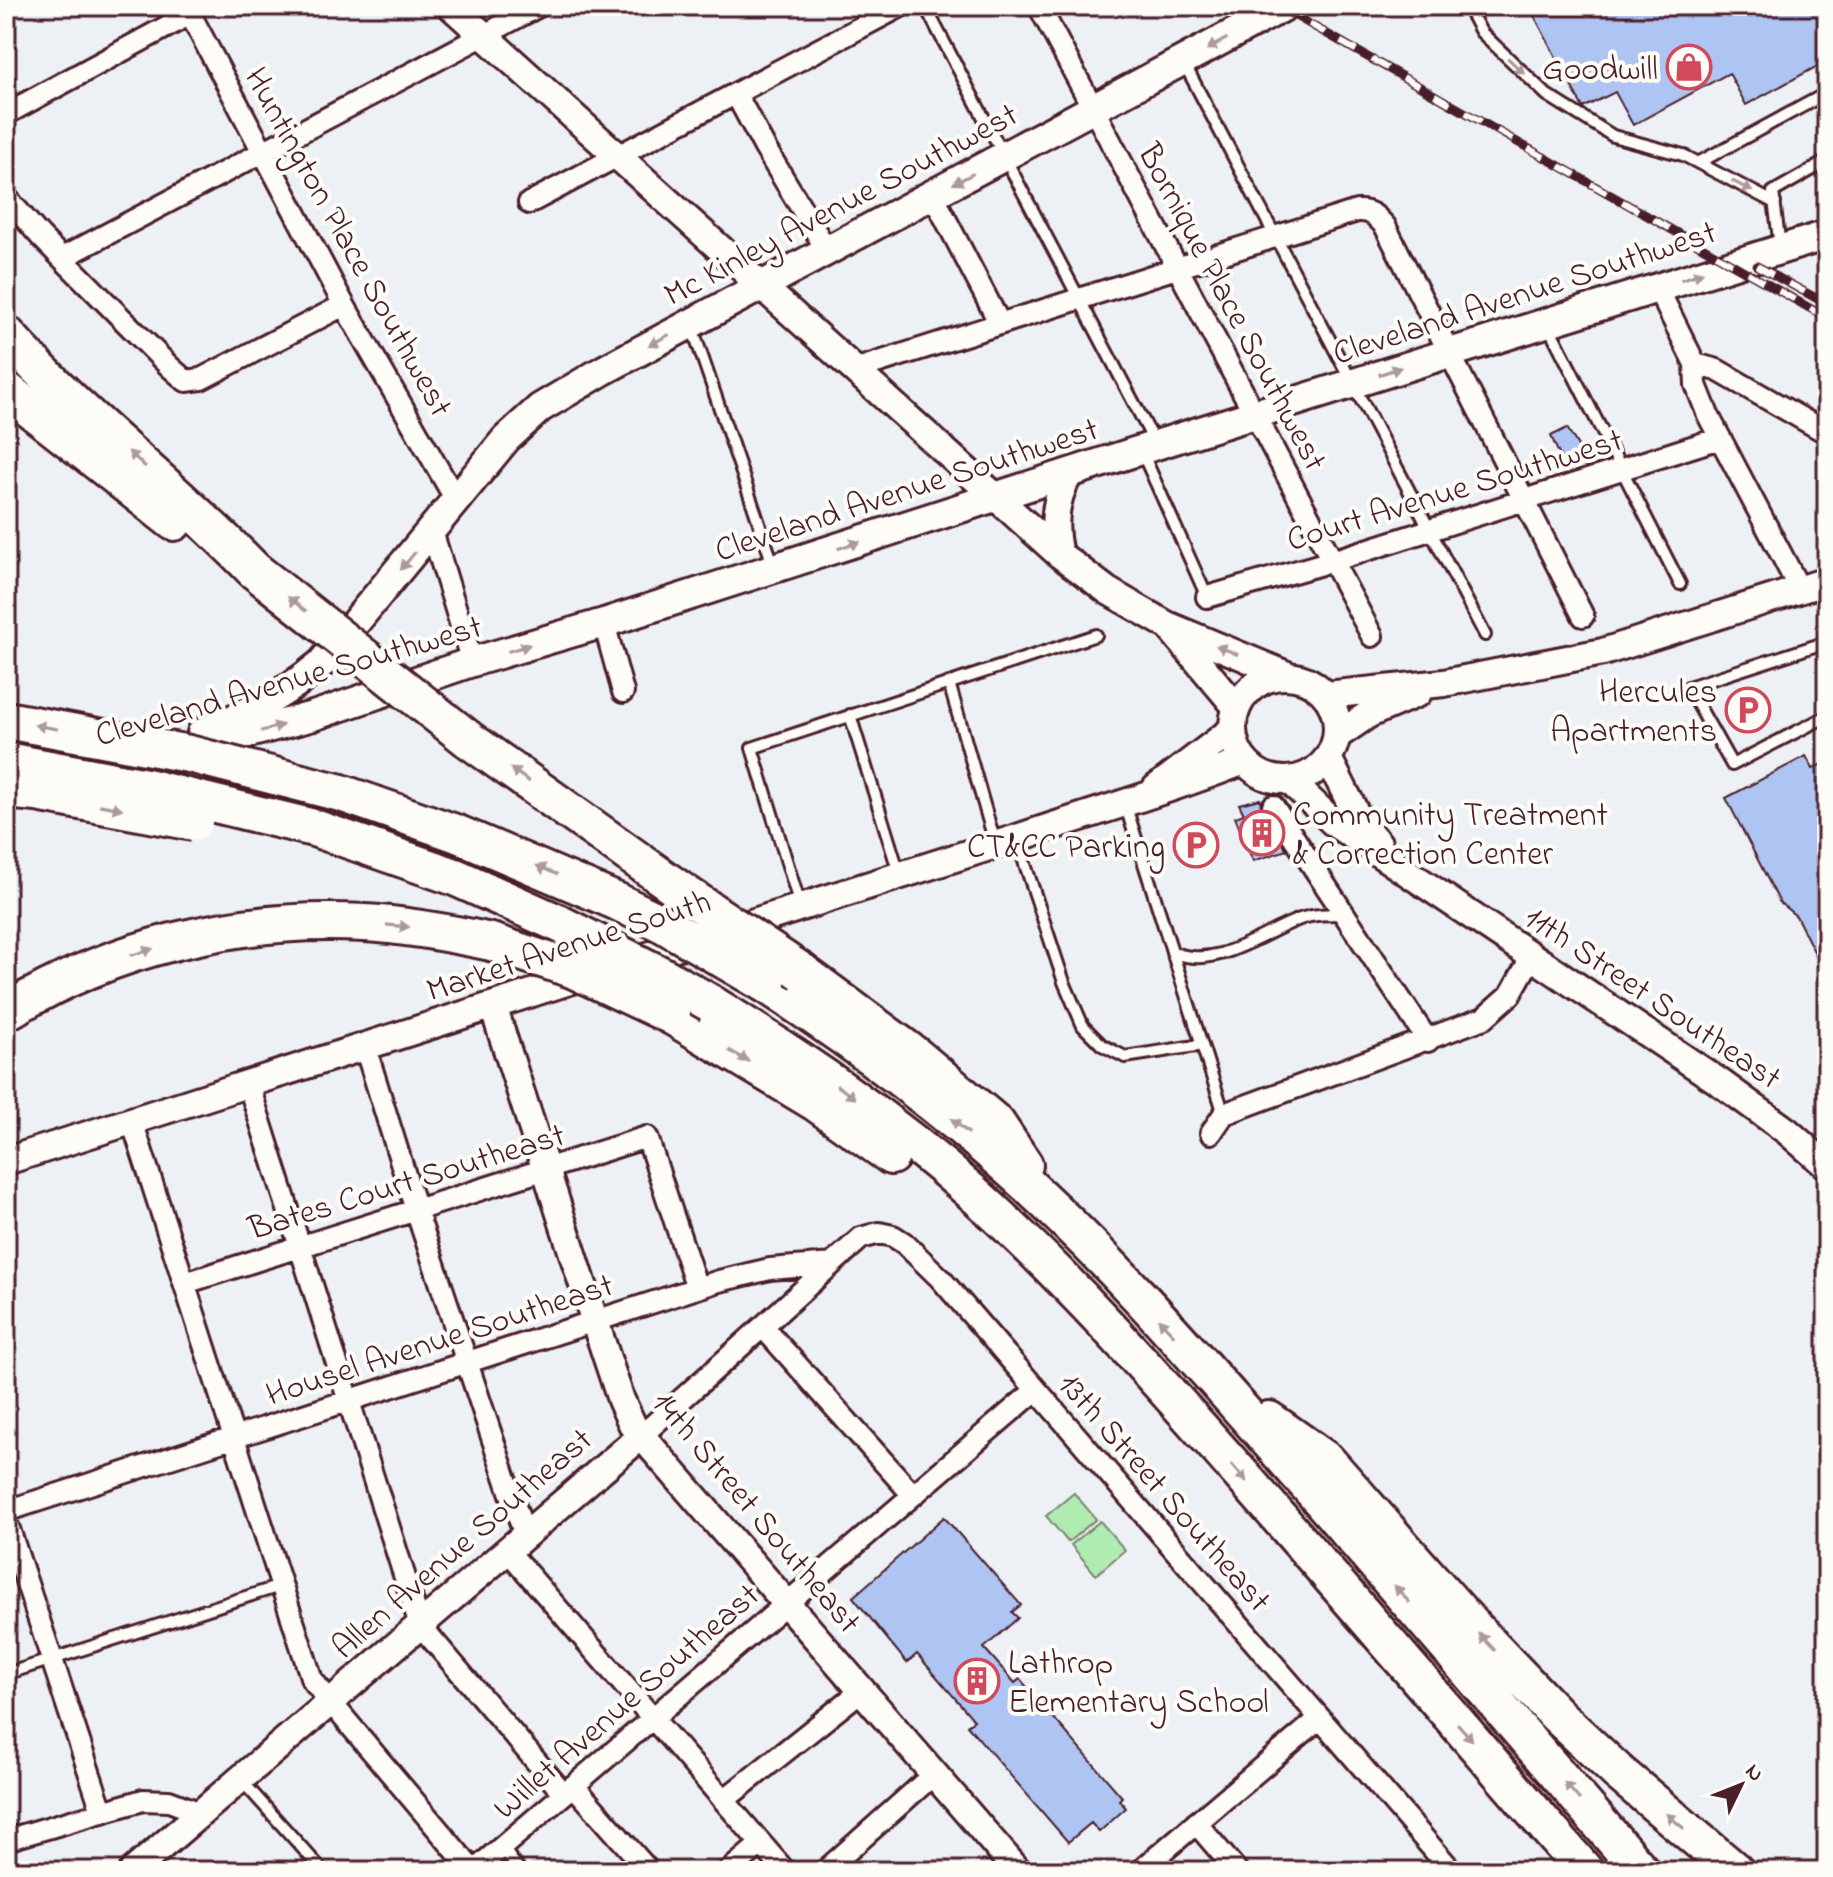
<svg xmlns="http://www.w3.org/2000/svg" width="1833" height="1877" font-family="'Indie Flower',sans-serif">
<rect width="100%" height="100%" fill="#edf1f6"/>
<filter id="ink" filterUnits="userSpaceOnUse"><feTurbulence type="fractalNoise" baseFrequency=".0125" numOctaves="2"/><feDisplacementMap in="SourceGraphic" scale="16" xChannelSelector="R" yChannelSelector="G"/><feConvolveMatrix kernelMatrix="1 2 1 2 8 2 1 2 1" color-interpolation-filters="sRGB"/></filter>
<g filter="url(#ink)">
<path fill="#b0ecb2" stroke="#7d866e" stroke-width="2" d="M 1074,1493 L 1096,1519 L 1068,1542 L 1046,1516 Z
M 1100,1521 L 1125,1550 L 1096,1575 L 1071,1545 Z"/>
<path fill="#aec4f2" stroke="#4a1f2b" stroke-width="2" d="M 1529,6 L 1815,6 L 1819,14 L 1827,10 L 1827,61 L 1746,105 L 1729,73 L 1633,125 L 1615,92 L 1583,108 Z
M 1567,428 L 1586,459 L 1566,470 L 1551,436 Z
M 1806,756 L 1813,769 L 1827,761 L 1827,977 L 1796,916 L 1780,903 L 1726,798 Z
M 1260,799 L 1262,813 L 1287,850 L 1253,861 L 1235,817 L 1244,814 L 1239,804 Z
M 944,1517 L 1021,1605 L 1012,1612 L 1018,1618 L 984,1648 L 1015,1683 L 1020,1679 L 1122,1797 L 1119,1800 L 1126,1808 L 1099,1832 L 1091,1823 L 1068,1842 L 967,1725 L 974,1720 L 917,1654 L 907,1663 L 853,1597 Z"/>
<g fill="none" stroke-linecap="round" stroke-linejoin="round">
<g stroke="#4a1f2b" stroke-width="16">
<path id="service" d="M 925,6 L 1155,443
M 1467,6 L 1481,32 L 1547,95 L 1613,136 L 1683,155 L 1775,203
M 1184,63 L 1485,635
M 1698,163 L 1827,93
M 1780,247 L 1773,192 L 1827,161
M 691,324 L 774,567
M 1548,325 L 1680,584
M 1142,452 L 1207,597
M 1827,642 L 1688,687 L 1732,765 L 1827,716
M 949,683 L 995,843
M 850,715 L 899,873
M 1125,804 L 1224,1114
M 1017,840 L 1064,982 L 1083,1026 L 1102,1045 L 1125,1057 L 1202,1045
M 800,905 L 752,748 L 1096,635
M 1172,952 C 1216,971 1261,933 1300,919 C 1314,914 1329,914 1343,914
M 6,1674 L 283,1585
M 242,1781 L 323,1871
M 502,1847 L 520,1871"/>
</g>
<g stroke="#4a1f2b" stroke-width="26">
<path id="minor" d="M 1039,6 L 1372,636
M 189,12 L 344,305 L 456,500
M 736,94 L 765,148 L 828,252
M 6,114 L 181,19 L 194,6
M 933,195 L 1000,324
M 6,197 L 41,237 L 170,367 L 186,381 L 201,379 L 344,305
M 529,203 L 901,6
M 62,258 L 539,6
M 1657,287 L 1695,364 L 1696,385 L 1708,415 L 1800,590
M 1695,364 L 1717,370 L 1827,433
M 854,370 L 1357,211 C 1371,210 1376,216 1385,226 L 1583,616
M 432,531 L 472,662
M 1207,597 L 1332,561 L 1720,438
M 604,623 L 623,692
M 1273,806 L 1428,1041
M 365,1047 L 416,1210 L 525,1536
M 248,1083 L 420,1625 L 564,1794
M 132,1121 L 312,1680 L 473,1871
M 1211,1133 L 1224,1114 L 1484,1018 L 1510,995 L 1532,956
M 185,1283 L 647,1137 L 697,1288
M 763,1327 L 913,1495
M 641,1436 L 832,1264
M 6,1511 L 719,1281 L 770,1269 L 832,1264 L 861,1238 L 879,1233 L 893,1236 L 904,1243 L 940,1278 L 1452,1871
M 6,1520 L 102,1811
M 508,1551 L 785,1871
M 574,1786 L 649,1871
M 724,1800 L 861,1691
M 1196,1823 L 1237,1871
M 6,1840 L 143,1800 L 169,1801 L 201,1813
M 474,1871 L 1036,1390
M 729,1871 L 761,1844
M 825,1871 L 934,1774
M 1140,1871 L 1320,1718"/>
</g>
<g stroke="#4a1f2b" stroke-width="32">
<path id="tertiary" d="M 451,6 L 1059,554 L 1108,591 L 1167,625 L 1287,675
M 1059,554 C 1052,526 1054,499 1070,473
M 1170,628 L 1237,708
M1233 728a52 52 0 1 1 104 0a52 52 0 1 1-104 0Z
M 1326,695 L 1444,683 L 1603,652 L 1827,581
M 1338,735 L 1369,714 L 1418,693
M 1328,758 L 1361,824 L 1378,843
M 1290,781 L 1335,824 L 1718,1081 L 1787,1131 L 1827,1166
M 1156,788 L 1233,729
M 493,1006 L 595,1322 L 621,1400 L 633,1426 L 1018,1871
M 6,1161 L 1017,838 C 1093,812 1170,791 1244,761
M 133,1871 L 641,1436"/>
</g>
<g stroke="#4a1f2b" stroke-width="34">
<path id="secondary" d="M 202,733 C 246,715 286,694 322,663 L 506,439 L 540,408 L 604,370 L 1285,6
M 90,775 L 313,716 L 472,662 L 604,623 L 1156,445 L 1827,235"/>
</g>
<g stroke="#4a1f2b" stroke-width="42">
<path id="motorway" d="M 6,334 C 82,419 175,488 254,570
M 6,390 L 174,522
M 468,739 L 674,886
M 341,793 L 458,834 L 618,902
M 314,828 L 455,877 L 560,924
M 802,972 L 916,1056 L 996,1123 L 1024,1165
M 767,985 C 853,1041 936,1102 1012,1171 C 1121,1268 1216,1382 1313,1491 C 1423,1617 1532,1744 1641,1871
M 710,1003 C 802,1060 891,1120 972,1192 C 1068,1278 1153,1375 1238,1471 C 1355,1603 1469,1738 1585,1871
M 6,1012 C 111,947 241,916 364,923 C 407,925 449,933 491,942
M 672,1016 L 815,1102 L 891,1156
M 1269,1420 L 1327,1461 L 1473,1627 L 1557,1715 L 1619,1773 L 1735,1871"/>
</g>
<use href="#service" stroke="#fdfcf7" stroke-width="10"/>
<use href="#minor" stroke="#fdfcf7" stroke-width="20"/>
<use href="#tertiary" stroke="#fdfcf7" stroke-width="26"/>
<use href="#secondary" stroke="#fdfcf7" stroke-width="28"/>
<use href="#motorway" stroke="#fdfcf7" stroke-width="36"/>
<g stroke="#4a1f2b" stroke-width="9">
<path id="rail" d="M 1278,6 L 1827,318
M 1757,266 L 1827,304"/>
</g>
<use href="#rail" stroke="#fdfcf7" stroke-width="6" stroke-dasharray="18" stroke-linecap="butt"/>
<g stroke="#4a1f2b" stroke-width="42" stroke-linecap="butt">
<path id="motorway-bridge" d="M 254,570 L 468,739
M 6,720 L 189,754 L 341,793
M 6,761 L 146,787 L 314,828
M 6,790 L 37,793 L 194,822
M 674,886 L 802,972
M 618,902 L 663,924 L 767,985
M 560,924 L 661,975 L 710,1003
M 491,942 L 572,969 L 672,1016"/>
</g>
<use href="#motorway-bridge" stroke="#fdfcf7" stroke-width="36"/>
</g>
<defs><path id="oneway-solid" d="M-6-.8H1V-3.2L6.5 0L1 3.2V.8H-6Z" transform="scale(2)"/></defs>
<g fill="#ac999b">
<use href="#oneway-solid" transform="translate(1217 44) rotate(151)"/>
<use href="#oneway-solid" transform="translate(1516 66) rotate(44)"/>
<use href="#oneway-solid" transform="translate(963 179) rotate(152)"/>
<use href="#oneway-solid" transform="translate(1742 186) rotate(28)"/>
<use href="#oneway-solid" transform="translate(1692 276) rotate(-18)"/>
<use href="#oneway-solid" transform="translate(659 340) rotate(152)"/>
<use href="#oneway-solid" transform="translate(1390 371) rotate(-18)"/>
<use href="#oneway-solid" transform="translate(137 459) rotate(-138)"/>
<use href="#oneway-solid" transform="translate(849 545) rotate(-18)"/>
<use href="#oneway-solid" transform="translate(408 561) rotate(129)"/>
<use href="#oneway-solid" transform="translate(297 604) rotate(-142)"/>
<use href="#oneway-solid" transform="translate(519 648) rotate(-17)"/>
<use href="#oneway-solid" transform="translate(1227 650) rotate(-157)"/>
<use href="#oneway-solid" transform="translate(46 727) rotate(-170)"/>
<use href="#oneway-solid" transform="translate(272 728) rotate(-16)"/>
<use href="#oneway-solid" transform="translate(520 775) rotate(-145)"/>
<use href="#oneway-solid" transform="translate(111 807) rotate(10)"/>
<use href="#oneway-solid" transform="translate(547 870) rotate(-157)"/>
<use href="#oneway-solid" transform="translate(398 926) rotate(5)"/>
<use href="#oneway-solid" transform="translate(142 952) rotate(-17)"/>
<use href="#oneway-solid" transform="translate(739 1056) rotate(30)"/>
<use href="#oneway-solid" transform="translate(846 1092) rotate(36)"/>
<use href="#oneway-solid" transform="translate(960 1126) rotate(-140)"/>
<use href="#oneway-solid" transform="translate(1166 1327) rotate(-133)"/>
<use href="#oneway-solid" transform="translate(1239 1473) rotate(49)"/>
<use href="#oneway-solid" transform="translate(1402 1594) rotate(-131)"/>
<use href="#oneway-solid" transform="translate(1487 1642) rotate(-133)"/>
<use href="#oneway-solid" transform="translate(1465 1732) rotate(49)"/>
<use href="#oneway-solid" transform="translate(1572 1791) rotate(-131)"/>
<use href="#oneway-solid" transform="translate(1675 1821) rotate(-140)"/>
</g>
</g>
<defs>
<g id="shop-ring" transform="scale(2.3)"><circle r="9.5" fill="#fdfcf7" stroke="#d1495b" stroke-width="1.5"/><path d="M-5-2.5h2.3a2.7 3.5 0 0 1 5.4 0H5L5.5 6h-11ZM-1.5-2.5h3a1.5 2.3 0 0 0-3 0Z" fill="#d1495b"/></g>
<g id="parking-ring" transform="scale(2.3)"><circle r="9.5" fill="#fdfcf7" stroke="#d1495b" stroke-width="1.5"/><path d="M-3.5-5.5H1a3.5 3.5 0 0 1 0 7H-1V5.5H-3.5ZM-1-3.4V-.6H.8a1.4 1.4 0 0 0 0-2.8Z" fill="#d1495b"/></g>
<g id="building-ring" transform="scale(2.3)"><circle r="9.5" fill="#fdfcf7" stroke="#d1495b" stroke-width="1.5"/><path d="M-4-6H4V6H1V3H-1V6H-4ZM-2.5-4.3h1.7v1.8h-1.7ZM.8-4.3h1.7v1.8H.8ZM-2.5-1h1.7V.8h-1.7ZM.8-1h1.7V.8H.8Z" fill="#d1495b"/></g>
</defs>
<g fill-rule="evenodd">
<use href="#shop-ring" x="1689" y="67"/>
<use href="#parking-ring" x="1748" y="710"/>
<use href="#building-ring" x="1262" y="833"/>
<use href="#parking-ring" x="1196" y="845"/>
<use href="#building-ring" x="977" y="1681"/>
</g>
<g text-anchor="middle" stroke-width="8" stroke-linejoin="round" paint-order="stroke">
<g font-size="34" fill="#4a1f2b" stroke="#fdfcf7" text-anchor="end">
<text x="1658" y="79">Goodwill</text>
<text x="1717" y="702">Hercules<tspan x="1717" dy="39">Apartments</tspan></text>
<text x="1293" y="825" text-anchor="start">Community Treatment<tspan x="1293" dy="39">&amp; Correction Center</tspan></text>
<text x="1165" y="857">CT&amp;CC Parking</text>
<text x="1008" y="1673" text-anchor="start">Lathrop<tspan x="1008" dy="39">Elementary School</tspan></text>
</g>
<g font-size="34" fill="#4a1f2b" stroke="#fdfcf7">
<text transform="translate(840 203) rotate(-28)" y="12">Mc Kinley Avenue Southwest</text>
<text transform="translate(350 241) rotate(61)" y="12">Huntington Place Southwest</text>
<text transform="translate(1524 291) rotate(-18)" y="12">Cleveland Avenue Southwest</text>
<text transform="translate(1234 306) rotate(62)" y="12">Bornique Place Southwest</text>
<text transform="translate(906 488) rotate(-18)" y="12">Cleveland Avenue Southwest</text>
<text transform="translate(1454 488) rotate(-17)" y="12">Court Avenue Southwest</text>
<text transform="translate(288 679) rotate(-16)" y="12">Cleveland Avenue Southwest</text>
<text transform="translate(568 944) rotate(-18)" y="12">Market Avenue South</text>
<text transform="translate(1654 996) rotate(34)" y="12">11th Street Southeast</text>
<text transform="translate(406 1180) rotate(-17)" y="12">Bates Court Southeast</text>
<text transform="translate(439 1338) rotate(-18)" y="12">Housel Avenue Southeast</text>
<text transform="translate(1166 1491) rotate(49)" y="12">13th Street Southeast</text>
<text transform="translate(758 1511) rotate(50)" y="12">14th Street Southeast</text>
<text transform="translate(461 1542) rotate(-41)" y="12">Allen Avenue Southeast</text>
<text transform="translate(625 1700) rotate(-41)" y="12">Willet Avenue Southeast</text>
</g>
</g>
<rect width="1833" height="1877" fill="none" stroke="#fdfcf7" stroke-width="32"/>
<rect x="16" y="16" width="1801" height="1845" fill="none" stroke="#4a1f2b" stroke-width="3" filter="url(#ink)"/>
<g transform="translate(1741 1785) rotate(47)" stroke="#fdfcf7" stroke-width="6" paint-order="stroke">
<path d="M0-6L14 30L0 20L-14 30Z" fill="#4a1f2b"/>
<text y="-12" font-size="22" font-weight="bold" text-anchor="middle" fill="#4a1f2b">N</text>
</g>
</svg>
